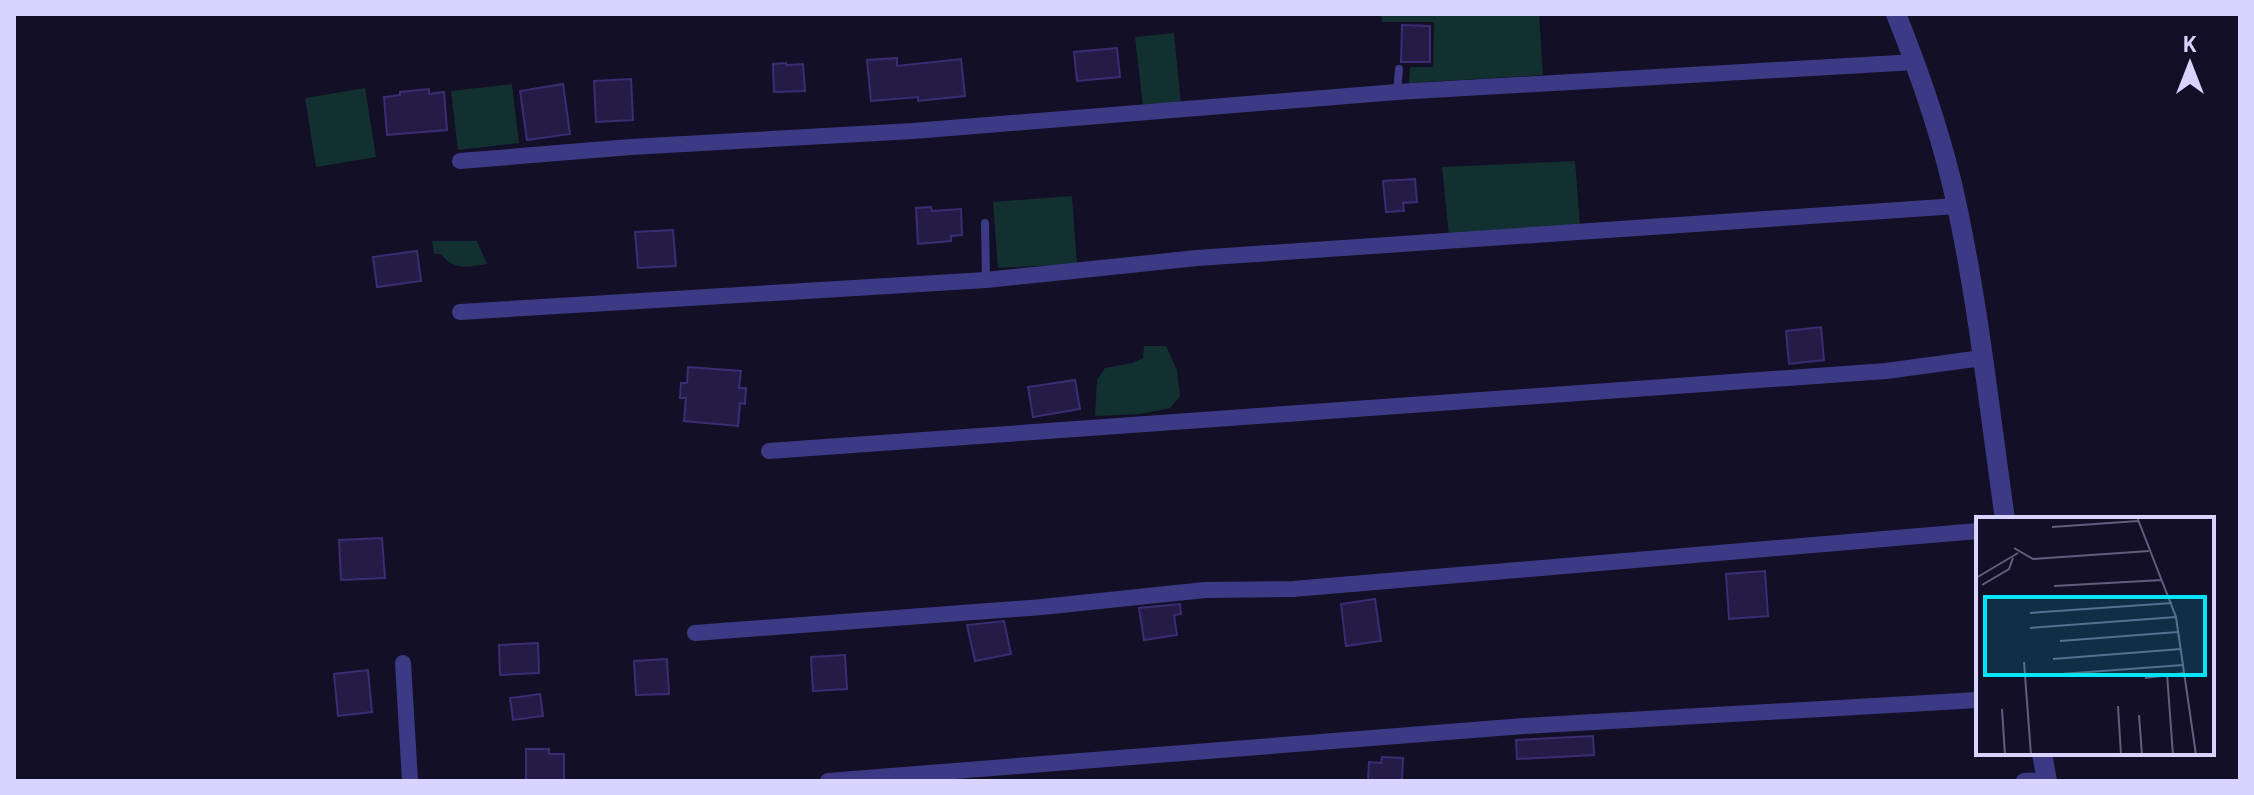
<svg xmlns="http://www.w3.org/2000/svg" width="2254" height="795" font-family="Barlow,sans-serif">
<rect width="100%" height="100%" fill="#130f26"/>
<path fill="#12302f" d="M 1381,14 L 1539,14 L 1543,75 L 1409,83 L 1410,67 L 1433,67 L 1434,22 L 1382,22 Z
M 1174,33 L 1181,105 L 1143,107 L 1135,37 Z
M 512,84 L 519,143 L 458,150 L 451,91 Z
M 365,88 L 376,157 L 316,167 L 305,98 Z
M 1575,161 L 1580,225 L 1449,236 L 1442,167 Z
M 1072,196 L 1077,264 L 998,268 L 993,202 Z
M 432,241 L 477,241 L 487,264 C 469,267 453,271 441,254 L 434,254 Z
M 1144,346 L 1166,346 L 1177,370 L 1180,396 L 1170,408 L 1141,414 L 1095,416 L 1097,380 L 1105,368 L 1132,363 L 1143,358 Z"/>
<path fill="#241b47" stroke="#3b2d73" stroke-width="2" d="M 1402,25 L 1430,26 L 1430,62 L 1401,62 Z
M 1117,48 L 1120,77 L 1077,81 L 1074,52 Z
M 897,58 L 897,66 L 961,59 L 965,96 L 918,101 L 918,97 L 871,101 L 867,60 Z
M 786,63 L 786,65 L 803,64 L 805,91 L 774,92 L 773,64 Z
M 631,79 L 633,120 L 596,122 L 594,81 Z
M 563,84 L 570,134 L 527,140 L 520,91 Z
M 429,89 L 429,94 L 444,92 L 447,130 L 387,135 L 384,97 L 400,95 L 400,92 Z
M 1415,179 L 1417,202 L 1403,203 L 1404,211 L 1386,212 L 1383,181 Z
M 931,207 L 932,211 L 961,209 L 962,235 L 951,236 L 951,241 L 918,244 L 916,208 Z
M 673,230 L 676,266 L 638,268 L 635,232 Z
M 417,251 L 421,281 L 377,287 L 373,257 Z
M 1821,327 L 1824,360 L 1789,364 L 1786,331 Z
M 688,367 L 741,371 L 739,388 L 746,388 L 745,404 L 740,403 L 738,426 L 684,421 L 686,398 L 680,398 L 681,383 L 687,383 Z
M 1075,380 L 1080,409 L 1033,417 L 1028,387 Z
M 382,538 L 385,578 L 341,580 L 339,540 Z
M 1765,571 L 1768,616 L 1729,619 L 1726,574 Z
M 1375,599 L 1381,641 L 1346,646 L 1341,604 Z
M 1180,604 L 1181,614 L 1174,615 L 1177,635 L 1144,640 L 1139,608 Z
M 1004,621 L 1011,654 L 975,661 L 967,625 Z
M 538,643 L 539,673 L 500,675 L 499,645 Z
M 845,655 L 847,689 L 813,691 L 811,657 Z
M 667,659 L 669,694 L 636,695 L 634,661 Z
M 368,670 L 372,712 L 338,716 L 334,674 Z
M 540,694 L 543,716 L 513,720 L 510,698 Z
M 1593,736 L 1594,755 L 1517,759 L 1516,740 Z
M 526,749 L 549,749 L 549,754 L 564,754 L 564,781 L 526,781 Z
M 1382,757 L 1403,758 L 1402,781 L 1368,781 L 1369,762 L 1381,763 Z"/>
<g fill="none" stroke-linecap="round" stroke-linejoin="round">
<path stroke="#3d3a85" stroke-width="8" d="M 1397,92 L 1399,69
M 985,223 L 986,280"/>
<path stroke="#3d3a85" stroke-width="16" d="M 460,161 L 631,147 L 913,131 L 1397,92 L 1916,62
M 460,312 L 986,280 L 1197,258 L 1957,206
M 769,451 L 1886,371 L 1982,358
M 695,633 L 1042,607 L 1205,590 L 1293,589 L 1978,531
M 403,663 L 410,781
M 828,781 L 1524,726 L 1978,700
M 2024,781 L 2047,780"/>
<path stroke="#3d3a85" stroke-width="20" d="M 1896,14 C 1921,76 1943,140 1957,206 C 1979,309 1990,415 2005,519
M 2042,753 L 2047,781"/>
</g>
<g transform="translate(1976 517)">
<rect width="238" height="238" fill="#130f26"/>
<path fill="none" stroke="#625e7d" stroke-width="2" d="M 161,0 L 200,100 L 220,238M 76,10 L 162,4M 38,31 L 57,42 L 173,34M 0,61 L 42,36M 6,68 L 33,52 L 37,41M 78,69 L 186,63M 54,96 L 196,86M 54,111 L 200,100M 84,124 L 202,115M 77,142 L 205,132M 48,145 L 55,238M 191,157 L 197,238M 72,158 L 207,148M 169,161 L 209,156M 142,189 L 145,238M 26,192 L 29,238M 163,198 L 166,238"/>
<path fill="#00e5ff" fill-opacity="0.15" stroke="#00e5ff" stroke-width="4" d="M 9,80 L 229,80 L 229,158 L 9,158 Z"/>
<rect width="238" height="238" fill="none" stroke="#d9d4ff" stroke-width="4"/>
</g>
<rect width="2254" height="795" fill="none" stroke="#d9d4ff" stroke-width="32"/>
<g transform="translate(2190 64)" stroke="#130f26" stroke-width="6" paint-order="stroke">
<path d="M0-6L14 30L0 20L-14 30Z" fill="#d9d4ff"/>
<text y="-12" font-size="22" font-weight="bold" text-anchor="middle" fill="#d9d4ff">K</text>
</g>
</svg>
